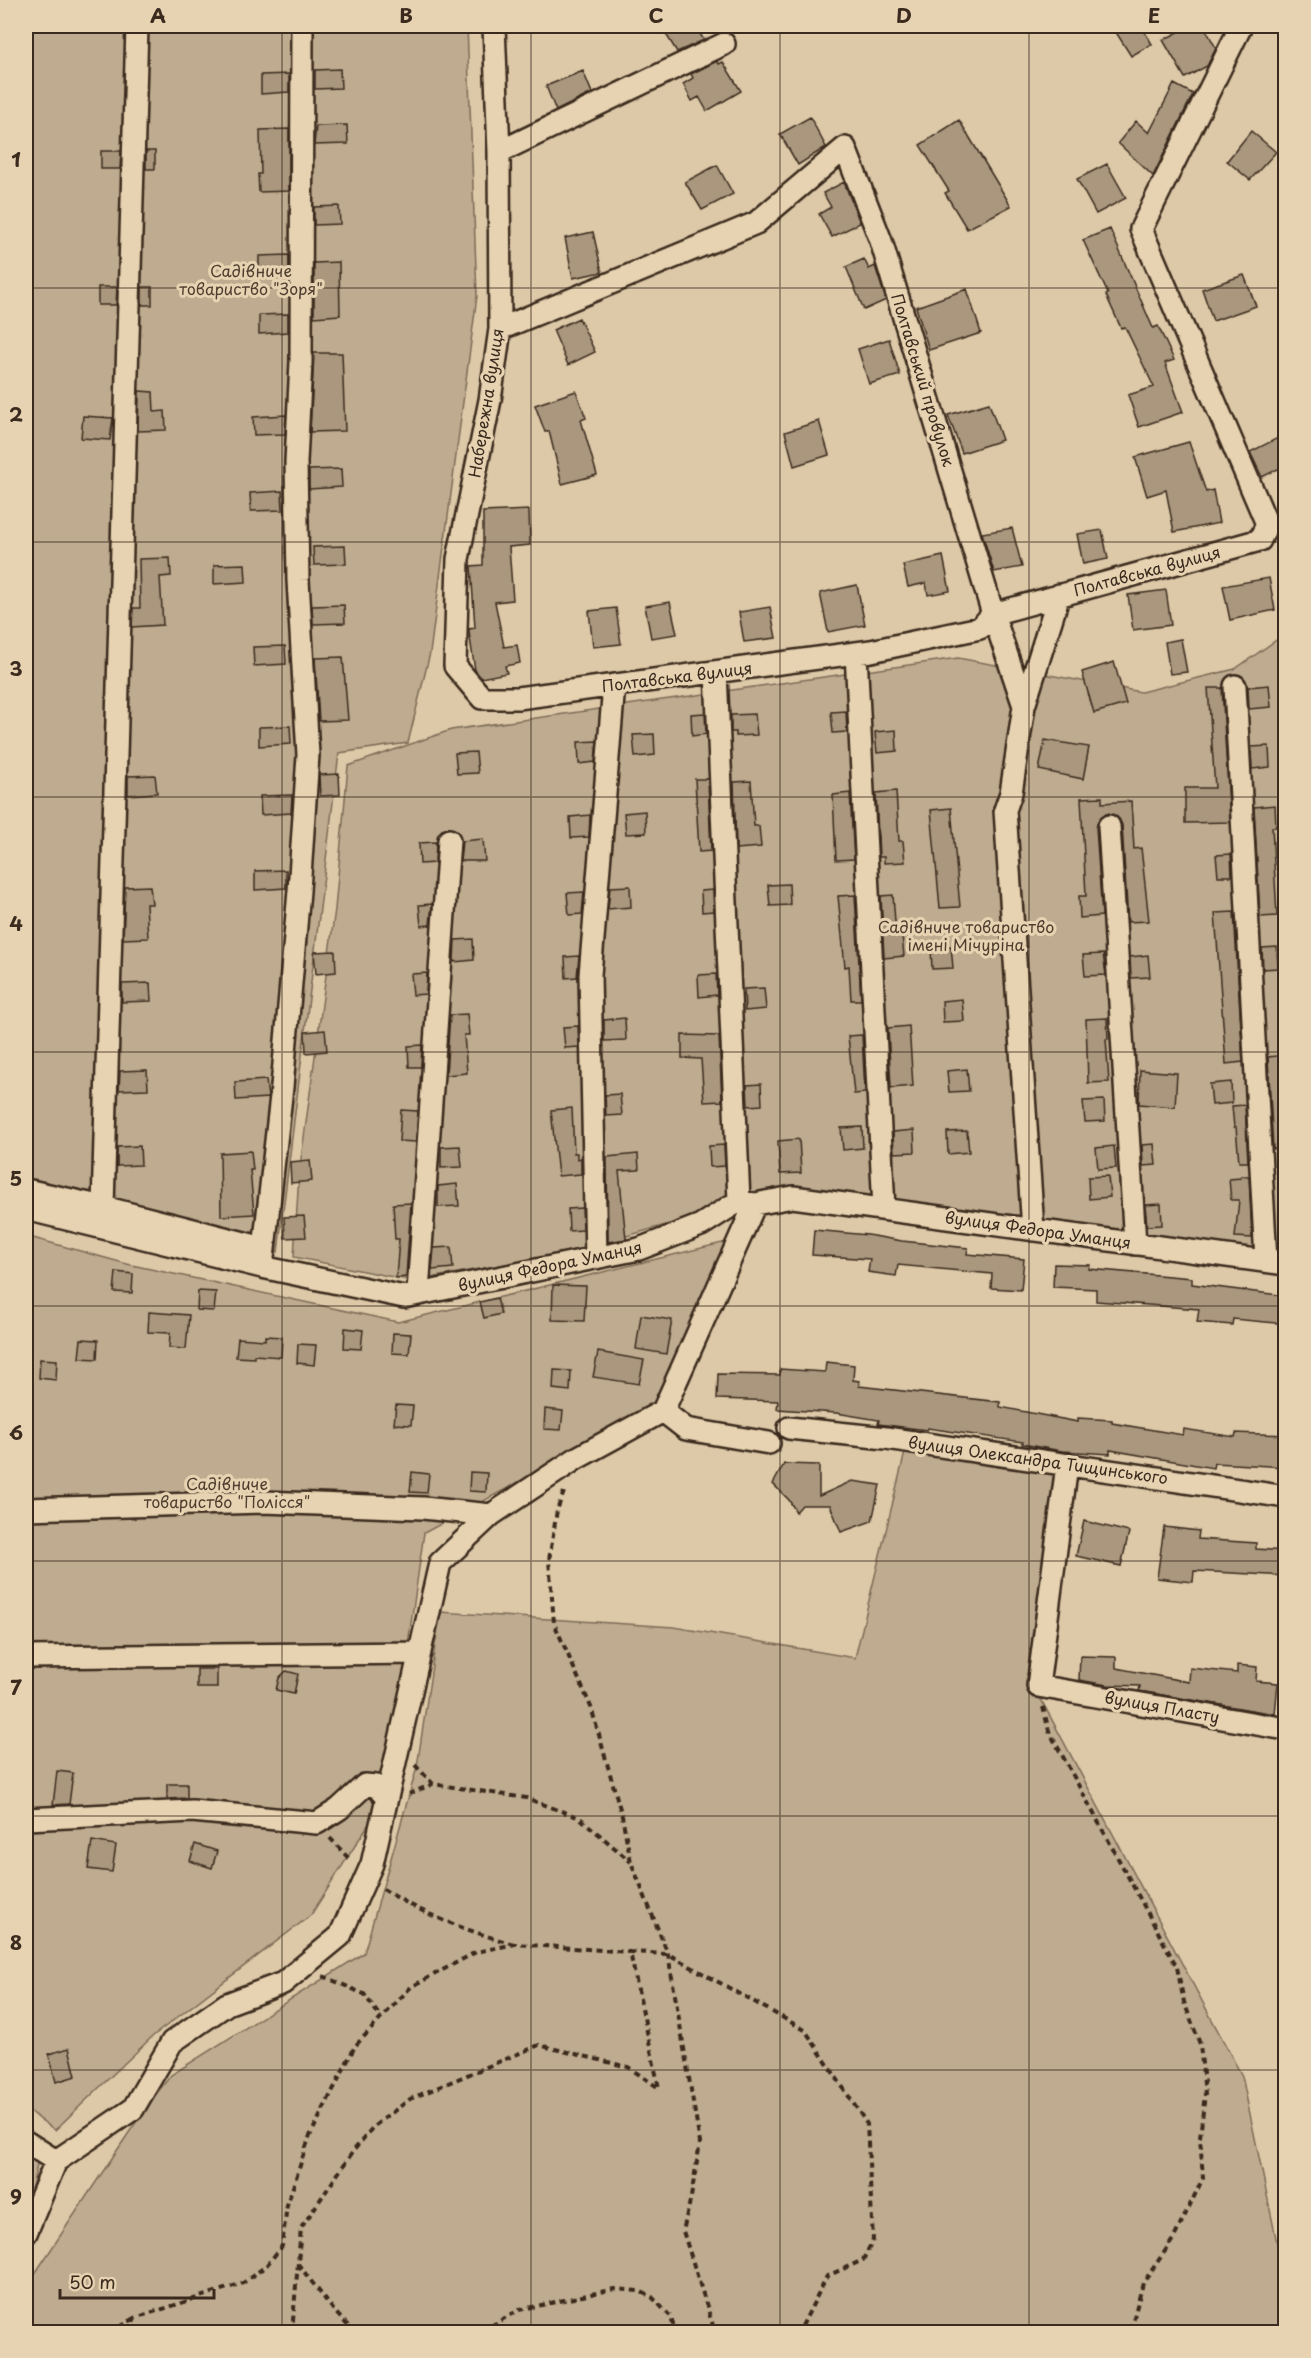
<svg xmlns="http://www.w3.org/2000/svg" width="1311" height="2358" font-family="'Playpen Sans',sans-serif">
<rect width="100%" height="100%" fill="#ddc9a8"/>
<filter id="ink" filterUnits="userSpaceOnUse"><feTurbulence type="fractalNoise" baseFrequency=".0167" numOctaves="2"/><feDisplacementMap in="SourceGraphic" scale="12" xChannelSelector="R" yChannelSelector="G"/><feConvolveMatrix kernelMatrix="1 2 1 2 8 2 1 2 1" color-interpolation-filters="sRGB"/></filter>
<g filter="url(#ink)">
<path fill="#bfab8f" stroke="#7d6a56" stroke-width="1.5" d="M 26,26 L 467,26 L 477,296 L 430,653 L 408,743 L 339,753 L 278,1252 L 26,1198 Z
M 1285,634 L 1285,1253 L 1205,1248 L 799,1187 L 567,1253 L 413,1281 L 294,1257 L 299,1174 L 335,909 L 348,766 L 451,730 L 958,658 L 1141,692 L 1235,669 Z
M 26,1236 L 127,1264 L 398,1322 L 726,1242 L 658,1407 L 424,1533 L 386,1797 L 311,1915 L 153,2036 L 55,2130 L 26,2109 Z
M 907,1444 L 1064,1469 L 1035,1688 L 1242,2076 L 1285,2281 L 1285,2332 L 26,2332 L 26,2287 L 144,2110 L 171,2075 L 364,1953 L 417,1767 L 440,1612 L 674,1627 L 855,1658 Z
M 26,2150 L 38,2160 L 26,2215 Z"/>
<path fill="#aa977e" stroke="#3b2a1e" stroke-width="1.5" d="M 661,26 L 695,26 L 704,40 L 677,52 Z
M 1112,26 L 1141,26 L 1152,44 L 1131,56 Z
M 1190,26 L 1204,26 L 1216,48 L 1207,66 L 1185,78 L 1163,40 Z
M 717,61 L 719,64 L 723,62 L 741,91 L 707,111 L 699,97 L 692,101 L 683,84 L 693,78 L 691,74 Z
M 340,69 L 341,88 L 315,89 L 315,70 Z
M 583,71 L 592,93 L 556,111 L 546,86 Z
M 289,74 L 289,92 L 261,94 L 261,75 Z
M 1174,84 L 1193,94 L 1153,176 L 1118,143 L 1136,121 L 1149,133 Z
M 810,117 L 826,147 L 798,165 L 780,134 Z
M 959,120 L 1011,206 L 967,229 L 945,193 L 949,191 L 920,145 Z
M 347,125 L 348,144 L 314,145 L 316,126 Z
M 289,129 L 289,191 L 259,192 L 258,174 L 261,174 L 260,130 Z
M 1251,131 L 1276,152 L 1250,180 L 1227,161 Z
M 101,151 L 121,151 L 120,169 L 101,169 Z
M 146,151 L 155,151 L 155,169 L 146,169 Z
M 1107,164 L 1126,198 L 1096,214 L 1077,179 Z
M 717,165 L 733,194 L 702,210 L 685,182 Z
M 844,182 L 860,223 L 832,237 L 819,214 L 831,207 L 823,193 Z
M 339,206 L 340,224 L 314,225 L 314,207 Z
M 1110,229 L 1153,328 L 1158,326 L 1174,360 L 1165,363 L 1183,412 L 1139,427 L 1128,395 L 1154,387 L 1125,327 L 1121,328 L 1106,295 L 1108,294 L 1083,240 Z
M 593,232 L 602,272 L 573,278 L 565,238 Z
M 289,255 L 289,273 L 259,275 L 259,256 Z
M 864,259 L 869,269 L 875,266 L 886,300 L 864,310 L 846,267 Z
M 339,262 L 340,315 L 314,317 L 314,263 Z
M 1244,275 L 1256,306 L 1213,321 L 1202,289 Z
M 98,287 L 117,287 L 116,305 L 98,305 Z
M 142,287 L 152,287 L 152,305 L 142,305 Z
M 967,289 L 981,333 L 929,350 L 916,307 Z
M 288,314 L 288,332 L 259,334 L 259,315 Z
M 579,318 L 595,352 L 568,365 L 553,330 Z
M 889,339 L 900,375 L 869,384 L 858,349 Z
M 314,353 L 342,353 L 345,431 L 310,432 Z
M 139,391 L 153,392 L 154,412 L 165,411 L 166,430 L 138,431 Z
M 576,391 L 586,418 L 581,420 L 597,475 L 562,484 L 549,431 L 545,432 L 535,405 Z
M 989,403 L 1002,440 L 962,453 L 948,415 Z
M 286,415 L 285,434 L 254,435 L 253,417 Z
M 83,416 L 113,418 L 110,440 L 81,438 Z
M 819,421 L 829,455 L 794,466 L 785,432 Z
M 1286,434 L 1286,465 L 1262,477 L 1250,452 Z
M 1189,442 L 1206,492 L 1213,490 L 1219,523 L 1174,532 L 1166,490 L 1147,496 L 1135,457 Z
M 341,469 L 342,487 L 309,489 L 309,470 Z
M 282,491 L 283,510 L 251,511 L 250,493 Z
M 529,510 L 530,545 L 509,547 L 513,600 L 495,602 L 504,647 L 517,645 L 520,663 L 505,666 L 507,673 L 481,678 L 475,670 L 469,632 L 469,629 L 475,628 L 471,566 L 483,565 L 483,512 Z
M 1012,528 L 1022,567 L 994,572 L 982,533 Z
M 1102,530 L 1108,559 L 1083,564 L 1077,534 Z
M 345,546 L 346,564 L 314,565 L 313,547 Z
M 943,556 L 950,591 L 928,595 L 926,583 L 908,587 L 903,565 Z
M 170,558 L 171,576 L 160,577 L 163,625 L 132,627 L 133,608 L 140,608 L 139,559 Z
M 245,564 L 246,582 L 214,584 L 214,565 Z
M 1269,578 L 1275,610 L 1230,620 L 1223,586 Z
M 857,585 L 865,625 L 828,632 L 820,593 Z
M 1166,590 L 1171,625 L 1133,630 L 1128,595 Z
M 670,602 L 677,634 L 651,638 L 645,606 Z
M 344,605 L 345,623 L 313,624 L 312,606 Z
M 770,607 L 776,638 L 744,642 L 739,612 Z
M 616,608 L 621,644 L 593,647 L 589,611 Z
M 1181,639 L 1187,672 L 1170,674 L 1165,642 Z
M 285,646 L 286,664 L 254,666 L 253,647 Z
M 343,657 L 348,720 L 319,721 L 315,658 Z
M 1114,662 L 1126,704 L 1094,713 L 1082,672 Z
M 1269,685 L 1271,707 L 1249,709 L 1248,687 Z
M 1208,688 L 1222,688 L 1230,822 L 1185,823 L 1185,788 L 1215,788 Z
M 846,711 L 847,732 L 833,733 L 831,712 Z
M 705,713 L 706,734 L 692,736 L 691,714 Z
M 755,714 L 757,735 L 736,736 L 736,732 L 731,732 L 731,715 Z
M 290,726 L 291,744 L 259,746 L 259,727 Z
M 896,730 L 897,751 L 877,753 L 875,732 Z
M 654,734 L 655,755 L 635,757 L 633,735 Z
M 1045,740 L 1089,747 L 1083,779 L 1039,770 Z
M 597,741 L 595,762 L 579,764 L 578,742 Z
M 1269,746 L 1270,767 L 1252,769 L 1251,747 Z
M 476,752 L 478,773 L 457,774 L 455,753 Z
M 339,774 L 340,795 L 320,796 L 319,775 Z
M 155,775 L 157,793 L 128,795 L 128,776 Z
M 695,779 L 708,779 L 711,851 L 699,852 Z
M 751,781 L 754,826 L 759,826 L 761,847 L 736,849 L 734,782 Z
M 896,791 L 899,841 L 903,841 L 905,862 L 884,863 L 884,857 L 879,857 L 876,793 Z
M 850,793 L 854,859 L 836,860 L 833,795 Z
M 292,795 L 291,813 L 261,815 L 260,796 Z
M 1102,797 L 1102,803 L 1131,801 L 1134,849 L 1141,848 L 1149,921 L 1128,922 L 1122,825 L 1119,819 L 1109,813 L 1102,816 L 1096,827 L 1102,916 L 1080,918 L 1079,896 L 1086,896 L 1081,798 Z
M 1275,805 L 1276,827 L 1272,827 L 1277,916 L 1260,917 L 1254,807 Z
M 951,808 L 960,907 L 940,908 L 931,810 Z
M 645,811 L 646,833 L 626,834 L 624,813 Z
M 590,815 L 589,837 L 571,838 L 570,817 Z
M 483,839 L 485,861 L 460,861 L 462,841 Z
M 436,842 L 435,863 L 420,864 L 419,843 Z
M 1231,854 L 1232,876 L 1218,876 L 1216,855 Z
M 286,870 L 286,888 L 255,890 L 255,871 Z
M 789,884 L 790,905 L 770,906 L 768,885 Z
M 150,886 L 152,904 L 146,904 L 148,938 L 123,939 L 125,887 Z
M 630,886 L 631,907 L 608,909 L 610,887 Z
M 713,890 L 714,911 L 702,912 L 701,891 Z
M 584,892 L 582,914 L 569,915 L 567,893 Z
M 855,895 L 861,1000 L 851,1000 L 849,966 L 845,967 L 838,896 Z
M 893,895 L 896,935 L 902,935 L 904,956 L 884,958 L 881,896 Z
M 432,904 L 430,925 L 421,926 L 419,905 Z
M 1234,912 L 1243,1062 L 1226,1064 L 1215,913 Z
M 473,939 L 474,960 L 454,962 L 455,940 Z
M 951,946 L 953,968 L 932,969 L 931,948 Z
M 1277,947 L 1278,968 L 1263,969 L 1262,948 Z
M 335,951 L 336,972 L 316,974 L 314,952 Z
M 1103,954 L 1106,975 L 1085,976 L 1083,955 Z
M 1148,955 L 1150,977 L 1131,978 L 1130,957 Z
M 579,956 L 577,977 L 566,978 L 565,957 Z
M 427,973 L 426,994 L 413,995 L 411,974 Z
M 716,974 L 717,995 L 699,997 L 698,975 Z
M 150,983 L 151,1001 L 122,1002 L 122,984 Z
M 764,988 L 766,1009 L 745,1011 L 744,989 Z
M 962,999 L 964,1021 L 943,1022 L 942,1001 Z
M 467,1014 L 469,1035 L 464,1035 L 467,1073 L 446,1075 L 450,1015 Z
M 625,1018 L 626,1040 L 604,1041 L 604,1020 Z
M 1107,1018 L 1108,1039 L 1106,1039 L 1109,1082 L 1088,1083 L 1086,1019 Z
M 578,1026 L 579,1047 L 565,1048 L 563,1027 Z
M 909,1026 L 913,1086 L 891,1088 L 888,1028 Z
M 325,1030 L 327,1051 L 306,1053 L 305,1032 Z
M 682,1035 L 719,1036 L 722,1101 L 704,1102 L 701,1059 L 682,1058 Z
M 862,1035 L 865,1093 L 854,1094 L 848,1036 Z
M 422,1045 L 421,1067 L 409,1067 L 408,1046 Z
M 1286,1055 L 1286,1148 L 1273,1149 L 1268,1057 Z
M 967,1069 L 969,1091 L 949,1092 L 947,1071 Z
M 147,1070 L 148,1089 L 119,1090 L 120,1071 Z
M 1140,1070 L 1177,1073 L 1175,1107 L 1139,1104 Z
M 266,1080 L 268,1098 L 236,1100 L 235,1082 Z
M 1231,1082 L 1232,1103 L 1212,1105 L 1210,1084 Z
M 761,1084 L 762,1105 L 748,1106 L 747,1085 Z
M 620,1094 L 622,1115 L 606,1116 L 605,1095 Z
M 1104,1100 L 1105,1121 L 1085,1122 L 1083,1101 Z
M 1245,1105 L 1248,1162 L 1239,1162 L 1236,1127 L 1234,1127 L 1232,1106 Z
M 572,1108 L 574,1153 L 577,1153 L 577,1159 L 581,1158 L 581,1174 L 558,1176 L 551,1110 Z
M 401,1110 L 418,1111 L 416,1142 L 399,1141 Z
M 862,1127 L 863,1148 L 843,1150 L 841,1128 Z
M 914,1130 L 915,1152 L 894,1153 L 893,1132 Z
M 967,1131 L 969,1152 L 948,1154 L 947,1132 Z
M 799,1139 L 801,1173 L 780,1174 L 778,1141 Z
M 1154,1144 L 1156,1165 L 1143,1166 L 1142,1145 Z
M 724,1145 L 725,1166 L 710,1167 L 709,1146 Z
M 140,1146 L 141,1165 L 117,1166 L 117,1147 Z
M 460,1146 L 462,1167 L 441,1168 L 441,1147 Z
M 1114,1146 L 1116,1168 L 1098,1169 L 1096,1148 Z
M 251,1151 L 253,1170 L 250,1170 L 254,1214 L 221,1216 L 220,1153 Z
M 638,1154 L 639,1170 L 619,1171 L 626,1239 L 608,1242 L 607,1157 Z
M 310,1160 L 312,1181 L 291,1183 L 290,1162 Z
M 1108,1176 L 1110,1197 L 1089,1199 L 1088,1177 Z
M 1241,1176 L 1249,1176 L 1252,1238 L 1235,1237 L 1239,1200 L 1231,1200 L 1229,1179 L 1241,1178 Z
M 457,1184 L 459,1206 L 438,1207 L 438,1186 Z
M 411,1203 L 406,1277 L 396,1278 L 399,1239 L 395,1239 L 393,1204 Z
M 1161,1204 L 1162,1225 L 1147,1226 L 1145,1205 Z
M 582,1208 L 583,1230 L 569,1231 L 568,1209 Z
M 304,1216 L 306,1237 L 285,1238 L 284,1217 Z
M 814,1230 L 868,1235 L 902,1241 L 968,1248 L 967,1254 L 1024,1259 L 1021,1290 L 991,1288 L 992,1274 L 898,1265 L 896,1276 L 868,1272 L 870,1259 L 812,1255 Z
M 451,1247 L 453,1268 L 432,1270 L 434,1248 Z
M 1054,1264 L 1090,1265 L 1089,1269 L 1192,1278 L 1192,1284 L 1286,1296 L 1286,1324 L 1233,1319 L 1232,1325 L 1197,1322 L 1199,1309 L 1096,1301 L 1096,1289 L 1053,1287 Z
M 116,1272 L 133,1274 L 132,1293 L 114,1292 Z
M 553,1285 L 586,1286 L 584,1321 L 552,1320 Z
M 198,1291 L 216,1292 L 214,1311 L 197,1310 Z
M 497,1298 L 501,1314 L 484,1318 L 480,1302 Z
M 149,1312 L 189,1315 L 186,1349 L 169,1348 L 170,1333 L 148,1332 Z
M 641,1315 L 672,1320 L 666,1354 L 636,1349 Z
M 345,1328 L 363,1330 L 361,1349 L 344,1348 Z
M 393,1333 L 411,1334 L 409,1354 L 392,1353 Z
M 265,1336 L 282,1337 L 281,1357 L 254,1355 L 254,1358 L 236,1357 L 238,1338 L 265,1340 Z
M 81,1339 L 98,1340 L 97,1359 L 79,1358 Z
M 298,1344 L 316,1345 L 314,1365 L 297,1363 Z
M 598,1352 L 644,1360 L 639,1384 L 593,1377 Z
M 40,1359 L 57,1360 L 56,1380 L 39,1378 Z
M 826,1362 L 854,1365 L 853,1380 L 859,1381 L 859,1386 L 1000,1402 L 1000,1407 L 1078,1422 L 1078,1418 L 1112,1420 L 1112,1423 L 1183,1435 L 1184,1429 L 1235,1437 L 1236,1433 L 1286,1435 L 1286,1467 L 1214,1463 L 1213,1468 L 1110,1450 L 1110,1454 L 1062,1451 L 1022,1444 L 1023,1442 L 928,1428 L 927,1430 L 878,1424 L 879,1420 L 836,1413 L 777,1409 L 778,1401 L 717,1399 L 718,1374 L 780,1375 L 780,1369 L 825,1372 Z
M 554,1370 L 571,1371 L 570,1391 L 553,1389 Z
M 396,1405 L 413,1406 L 411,1425 L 394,1424 Z
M 545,1409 L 563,1411 L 561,1430 L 544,1429 Z
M 784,1464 L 819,1465 L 819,1496 L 852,1481 L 880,1485 L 872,1521 L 841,1532 L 830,1505 L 802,1505 L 796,1512 L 789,1500 L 773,1484 Z
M 412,1472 L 429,1474 L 427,1493 L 410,1492 Z
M 470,1472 L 487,1473 L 486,1492 L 469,1491 Z
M 1084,1521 L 1129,1532 L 1121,1566 L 1076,1556 Z
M 1164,1527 L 1199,1531 L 1198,1539 L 1256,1543 L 1256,1549 L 1286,1551 L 1286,1576 L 1194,1571 L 1193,1582 L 1157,1578 Z
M 1080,1656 L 1116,1657 L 1116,1668 L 1189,1682 L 1190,1668 L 1237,1673 L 1237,1665 L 1257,1667 L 1256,1681 L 1278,1683 L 1275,1714 L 1139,1691 L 1140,1686 L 1107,1685 L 1079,1680 Z
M 197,1669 L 217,1669 L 217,1688 L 197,1688 Z
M 286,1671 L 298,1674 L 294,1694 L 276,1690 L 279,1678 Z
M 57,1771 L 73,1773 L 69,1804 L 53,1805 Z
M 167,1784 L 187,1784 L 187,1798 L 167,1799 Z
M 92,1841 L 116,1845 L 112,1872 L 88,1869 Z
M 195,1844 L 217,1851 L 212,1868 L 190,1861 Z
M 69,2048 L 76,2076 L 56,2082 L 49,2054 Z"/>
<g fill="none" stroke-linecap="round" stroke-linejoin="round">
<g stroke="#3b2a1e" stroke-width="26">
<path id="minor" d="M 494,26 L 499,152 L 500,329 L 490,400 L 458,559 L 455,666 L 482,698 L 518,698 L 871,651 L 980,628 L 993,614 L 1260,540 L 1267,524 L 1141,229 L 1241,26
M 499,152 L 724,44
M 500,329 L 756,223 L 845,148 L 881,241 L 993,614 L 1024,706 L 1011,793 L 1005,810 L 1033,1230
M 856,653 L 884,1209
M 716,672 L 739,1201
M 1235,686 L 1266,1261
M 1024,706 L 1059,595
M 1109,826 L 1135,1244
M 26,1190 L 103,1207 L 264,1248
M 103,1207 L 137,26
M 26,1209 L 262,1267 L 404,1297 L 639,1249 L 701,1225 L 739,1201 L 755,1204 L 793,1197 L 1286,1264
M 596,1258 L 590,975 L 614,685
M 262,1267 L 282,1087 L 299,891 L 308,755 L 298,580 L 296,462 L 301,362 L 302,26
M 418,1292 L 449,840
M 663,1411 L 686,1429 L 769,1443
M 789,1428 L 886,1438 L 1286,1497
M 1067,1465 L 1038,1686 L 1286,1729
M 26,1509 L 264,1502 L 423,1508 L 491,1515
M 26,1657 L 420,1653
M 26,1819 L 192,1811 L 317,1823 L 339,1809 L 365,1785 L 376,1786 L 386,1797
M 26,2142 L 56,2161
M 56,2161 L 133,2109 L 172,2042 L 227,2004 L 283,1983 L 340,1936 L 372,1864 L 440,1563 L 491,1515 L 577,1458 L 663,1411 L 755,1204
M 26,2233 L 56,2161"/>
</g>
<path stroke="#3b2a1e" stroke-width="4" stroke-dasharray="6 4.5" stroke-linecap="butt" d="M 564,1492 L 557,1510 L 549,1560 L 554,1623 L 591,1707 L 622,1816 L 631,1862 L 668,1954 L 700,2143 L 691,2197 L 683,2231 L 715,2332
M 1043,1707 L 1049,1731 L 1177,1967 L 1184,2002 L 1200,2044 L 1205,2094 L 1200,2137 L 1203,2178 L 1174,2238 L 1143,2283 L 1130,2332
M 415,1765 L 433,1784 L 526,1798 L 580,1818 L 631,1862
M 409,1794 L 433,1784
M 330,1838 L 351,1861
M 383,1889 C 424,1915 467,1931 514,1944
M 323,1976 L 364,1994 L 381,2018
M 298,2264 L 335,2312 L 354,2332
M 111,2332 L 135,2318
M 130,2332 L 135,2318 L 243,2283 L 266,2266 L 282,2246 L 287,2205 L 309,2138 L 355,2046 L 411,1987 L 476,1952 L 515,1944 L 630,1952
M 292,2332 L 301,2228 L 354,2150 L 373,2127 L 410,2099 L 539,2045 L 628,2067 L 659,2088 L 630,1952 L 668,1954 L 805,2030 L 867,2124 L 873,2240 L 863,2260 L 827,2276 L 799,2332
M 483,2332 L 487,2328 L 519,2310 L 614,2289 L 639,2291 L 652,2297 L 671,2317 L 675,2332"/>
<use href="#minor" stroke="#e7d3b1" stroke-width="21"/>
</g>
</g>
<path fill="none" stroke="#3b2a1e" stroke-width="1.5" stroke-opacity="0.55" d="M 282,26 L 282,2332M 531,26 L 531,2332M 780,26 L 780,2332M 1029,26 L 1029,2332M 26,288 L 1286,288M 26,542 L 1286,542M 26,797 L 1286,797M 26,1052 L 1286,1052M 26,1306 L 1286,1306M 26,1561 L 1286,1561M 26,1816 L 1286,1816M 26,2070 L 1286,2070"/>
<g text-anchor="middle" stroke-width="6" stroke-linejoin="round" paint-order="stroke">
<g font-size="16" fill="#4f3d2f" stroke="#e7d3b1">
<text x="251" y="277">Садівниче<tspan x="251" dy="18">товариство "Зоря"</tspan></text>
<text x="966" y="933">Садівниче товариство<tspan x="966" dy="18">імені Мічуріна</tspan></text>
<text x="227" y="1490">Садівниче<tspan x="227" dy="18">товариство "Полісся"</tspan></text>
</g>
<g font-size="16" fill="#3b2a1e" stroke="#e7d3b1">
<text transform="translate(923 380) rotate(73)" y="6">Полтавський провулок</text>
<text transform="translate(486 403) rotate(-81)" y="6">Набережна вулиця</text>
<text transform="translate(1147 571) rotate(-15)" y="6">Полтавська вулиця</text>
<text transform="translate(677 677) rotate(-7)" y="6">Полтавська вулиця</text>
<text transform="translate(1038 1230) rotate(8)" y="6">вулиця Федора Уманця</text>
<text transform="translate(550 1266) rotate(-12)" y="6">вулиця Федора Уманця</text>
<text transform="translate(1038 1460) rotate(8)" y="6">вулиця Олександра Тищинського</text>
<text transform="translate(1162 1707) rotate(10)" y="6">вулиця Пласту</text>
</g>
</g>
<rect width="1311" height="2358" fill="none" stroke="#e7d3b1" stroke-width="66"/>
<path d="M60 2289v9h154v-9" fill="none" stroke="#3b2a1e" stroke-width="3"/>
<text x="69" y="2289" font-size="18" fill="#3b2a1e" stroke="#e7d3b1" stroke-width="4.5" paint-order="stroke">50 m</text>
<rect x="33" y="33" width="1245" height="2292" fill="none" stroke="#3b2a1e" stroke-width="2"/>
<g font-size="20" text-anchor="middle" font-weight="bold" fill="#3b2a1e">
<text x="158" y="23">A</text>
<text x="406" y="23">B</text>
<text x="656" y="23">C</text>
<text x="904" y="23">D</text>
<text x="1154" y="23">E</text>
<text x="16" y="167">1</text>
<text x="16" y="422">2</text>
<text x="16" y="676">3</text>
<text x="16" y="931">4</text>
<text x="16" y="1186">5</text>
<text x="16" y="1440">6</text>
<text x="16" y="1695">7</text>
<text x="16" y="1950">8</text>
<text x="16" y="2204">9</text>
</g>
</svg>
